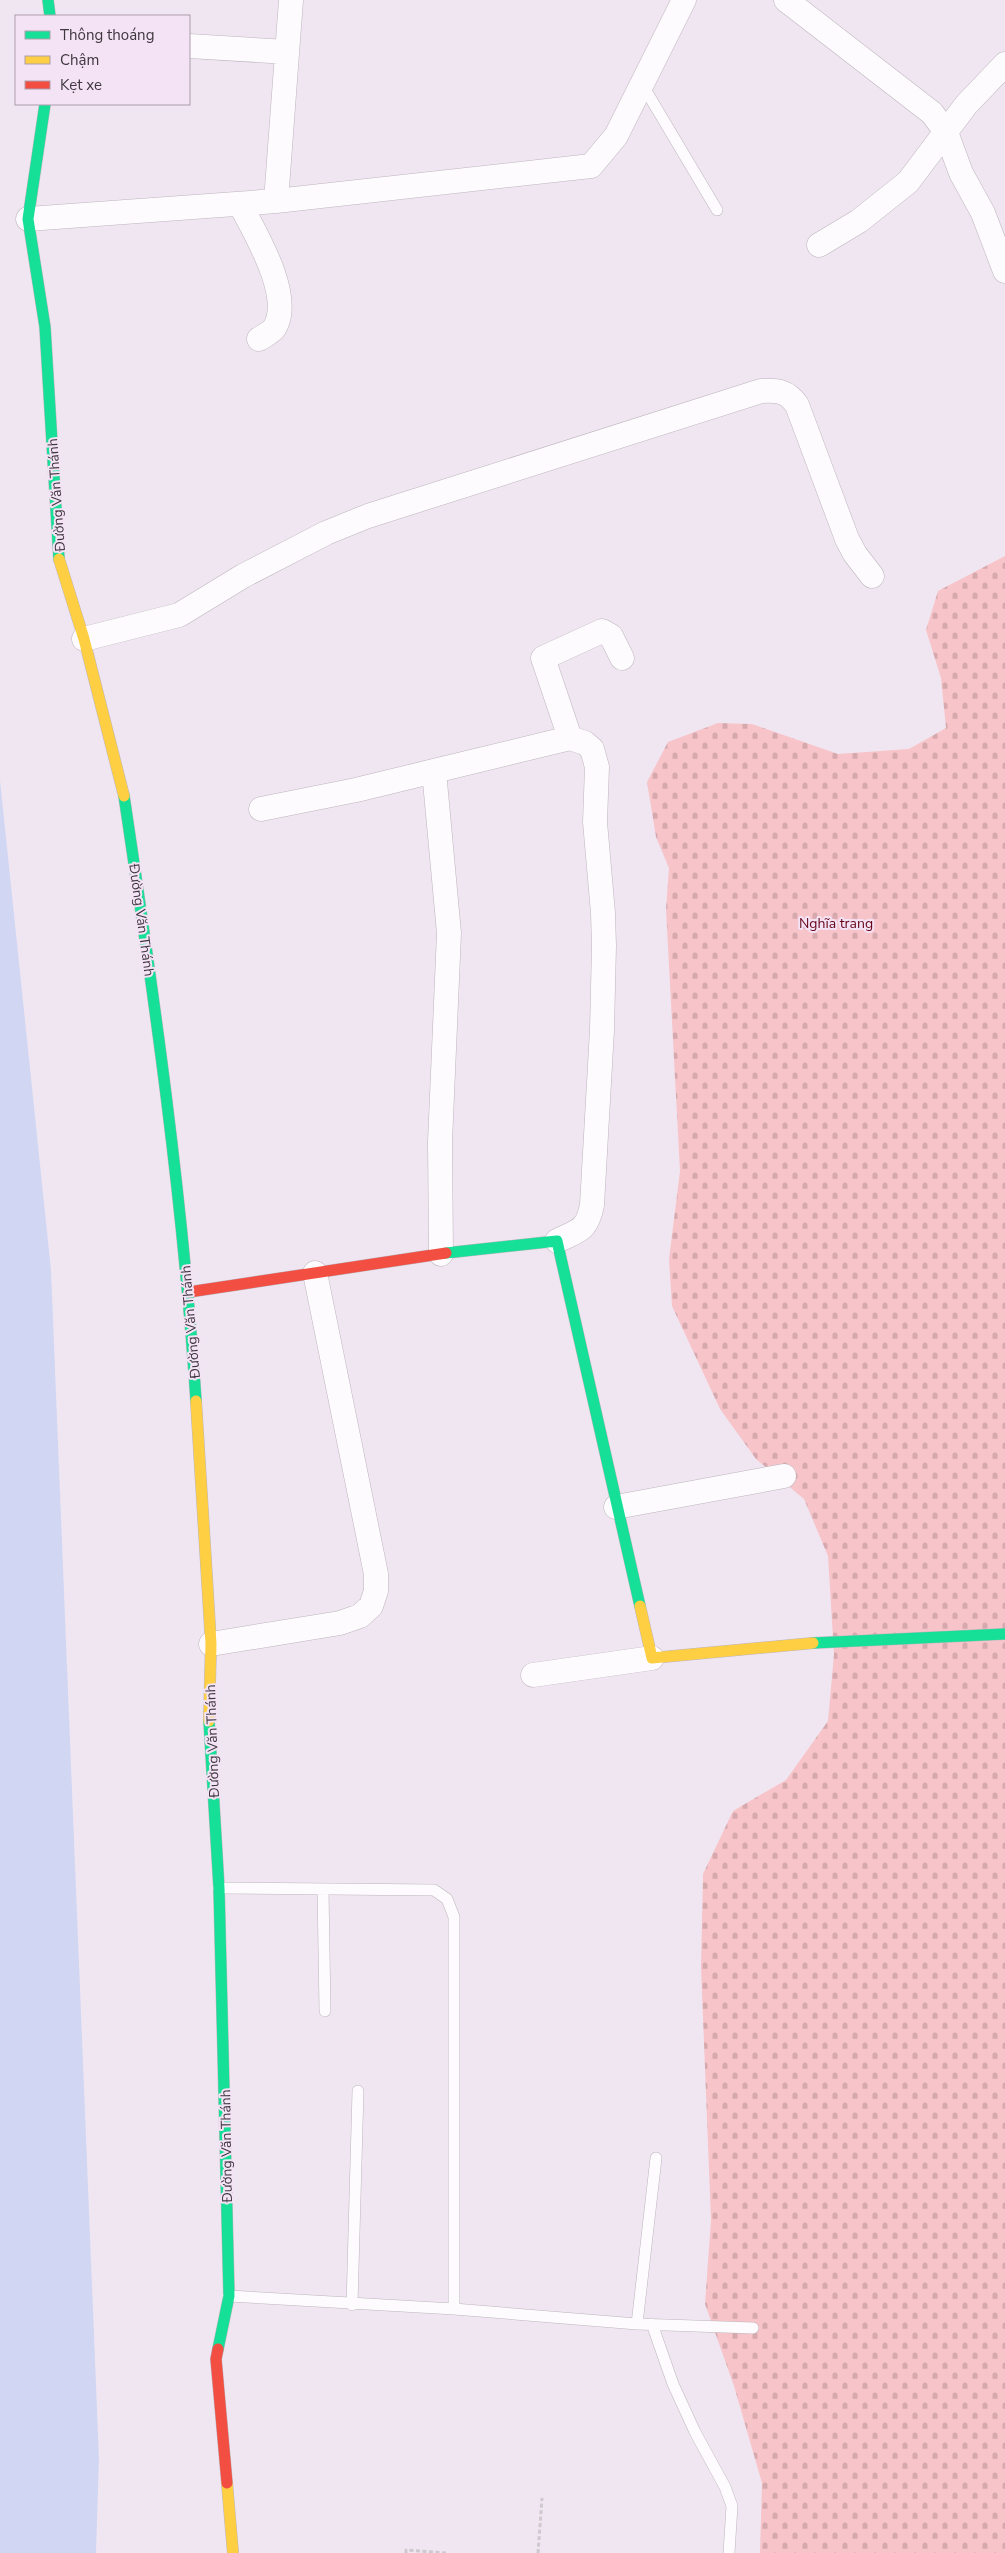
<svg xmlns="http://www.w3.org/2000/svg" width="1005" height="2553" font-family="'Nunito Sans',sans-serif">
<defs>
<pattern id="cemetery-stones" width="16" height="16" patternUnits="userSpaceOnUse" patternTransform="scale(1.25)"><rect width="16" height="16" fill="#f7c4c9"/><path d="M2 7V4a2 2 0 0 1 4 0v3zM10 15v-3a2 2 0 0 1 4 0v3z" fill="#d5a9ae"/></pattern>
</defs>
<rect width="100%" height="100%" fill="#f0e6f1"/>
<path fill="url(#cemetery-stones)" d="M 1005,556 L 1005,2553 L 760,2553 L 762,2483 L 734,2386 L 705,2304 L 711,2220 L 701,1967 L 703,1874 L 733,1811 L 786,1780 L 828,1721 L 834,1654 L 828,1556 L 804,1499 L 756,1459 L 720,1409 L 672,1306 L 669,1259 L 680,1171 L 666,909 L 669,868 L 656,837 L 647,782 L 668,742 L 718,723 L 752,724 L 838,754 L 909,749 L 946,728 L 941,678 L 926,630 L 938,591 Z"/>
<path fill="#d1d7f3" d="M 0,780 L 51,1270 L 99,2459 L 96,2553 L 0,2553 Z"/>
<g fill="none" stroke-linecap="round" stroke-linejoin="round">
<g stroke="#bcb5bd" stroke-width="12">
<path id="lane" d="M 642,84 L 717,210
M 219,1888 L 434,1890 L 447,1899 L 454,1917 L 454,2309
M 323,1889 L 325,2011
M 229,2296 L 454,2309 L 637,2324 L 753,2328
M 352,2305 L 358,2091
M 637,2324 L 656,2158
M 652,2324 L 673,2384 L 695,2432 L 725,2487 L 732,2506 L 729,2553"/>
</g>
<g stroke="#bcb5bd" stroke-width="25">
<path id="street" d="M 786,0 L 932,113 L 946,132 L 961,173 L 983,213 L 1005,271
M 189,46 L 287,52
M 276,201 L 291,0
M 240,204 C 255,233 293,295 275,327 C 272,332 264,336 259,339
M 28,219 L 276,201 L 591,166 L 616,136 L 684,0
M 819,245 L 859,221 L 908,182 L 966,105 L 1005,64
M 84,639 L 179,615 L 243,576 L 326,533 L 368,516 L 761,391 C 778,390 787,391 797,405 L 847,539 L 855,554 L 872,576
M 261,809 L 356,790 L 434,771
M 557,1241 C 579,1230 587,1231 592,1205 L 602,1030 L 604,946 L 603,913 L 595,822 L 597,767 L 592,749 L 585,743 L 570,738
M 441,1254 L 440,1142 L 449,933 L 434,771 L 570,738 L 543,658 L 602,631 L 611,636 L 622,658
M 616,1507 L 784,1476
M 211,1644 L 340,1623 L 360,1616 L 371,1606 L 376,1591 L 376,1574 L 315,1273
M 533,1675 L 652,1658"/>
</g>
<g stroke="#bcb5bd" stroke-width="12">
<path id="fast" d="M 48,0 L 50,16
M 45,104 L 28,219 L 45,327 L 59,559
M 124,796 C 154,996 183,1199 196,1401
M 446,1253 L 557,1241 L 640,1606
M 813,1643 L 1005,1634
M 209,1721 L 219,1888 L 229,2296 L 218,2349"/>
</g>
<g stroke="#bcb5bd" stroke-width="12">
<path id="slow" d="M 59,559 L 84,639 L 124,796
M 196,1401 L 211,1644 L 209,1721
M 640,1606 L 652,1658 L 813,1643
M 227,2483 L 233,2553"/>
</g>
<g stroke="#bcb5bd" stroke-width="12">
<path id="jam" d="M 189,1292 L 446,1253
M 218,2349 L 216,2359 L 227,2483"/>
</g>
<path stroke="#cdc9ce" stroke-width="3" stroke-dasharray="4 2.5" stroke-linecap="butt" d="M 406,2553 L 406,2550 L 447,2553
M 538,2553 L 542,2498"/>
<use href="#lane" stroke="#fdfbfd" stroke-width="11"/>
<use href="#street" stroke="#fdfbfd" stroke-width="24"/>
<use href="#fast" stroke="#16e098" stroke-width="11"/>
<use href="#slow" stroke="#ffcf43" stroke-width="11"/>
<use href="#jam" stroke="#f24e42" stroke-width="11"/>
</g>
<g text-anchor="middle" stroke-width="4" stroke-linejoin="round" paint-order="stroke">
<g font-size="14" fill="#3e373e" stroke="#f4e2f5">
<text transform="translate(56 495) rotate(-94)" y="5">Đường Văn Thánh</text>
<text transform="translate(142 920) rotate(82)" y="5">Đường Văn Thánh</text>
<text transform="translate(190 1322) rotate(-95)" y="5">Đường Văn Thánh</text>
<text transform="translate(212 1741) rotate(-92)" y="5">Đường Văn Thánh</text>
<text transform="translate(226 2146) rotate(-91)" y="5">Đường Văn Thánh</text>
</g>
<g font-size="14" fill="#680618" stroke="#f4e2f5">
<text x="836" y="928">Nghĩa trang</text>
</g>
</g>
<rect x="15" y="15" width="175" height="90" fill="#f4e2f5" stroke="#ab9eac"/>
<rect x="25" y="31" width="25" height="8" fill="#16e098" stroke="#ab9eac"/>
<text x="60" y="40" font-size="15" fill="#3e373e">Thông thoáng</text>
<rect x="25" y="56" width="25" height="8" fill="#ffcf43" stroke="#ab9eac"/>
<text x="60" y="65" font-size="15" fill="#3e373e">Chậm</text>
<rect x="25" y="81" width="25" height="8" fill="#f24e42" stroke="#ab9eac"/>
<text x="60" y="90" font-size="15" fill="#3e373e">Kẹt xe</text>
</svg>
